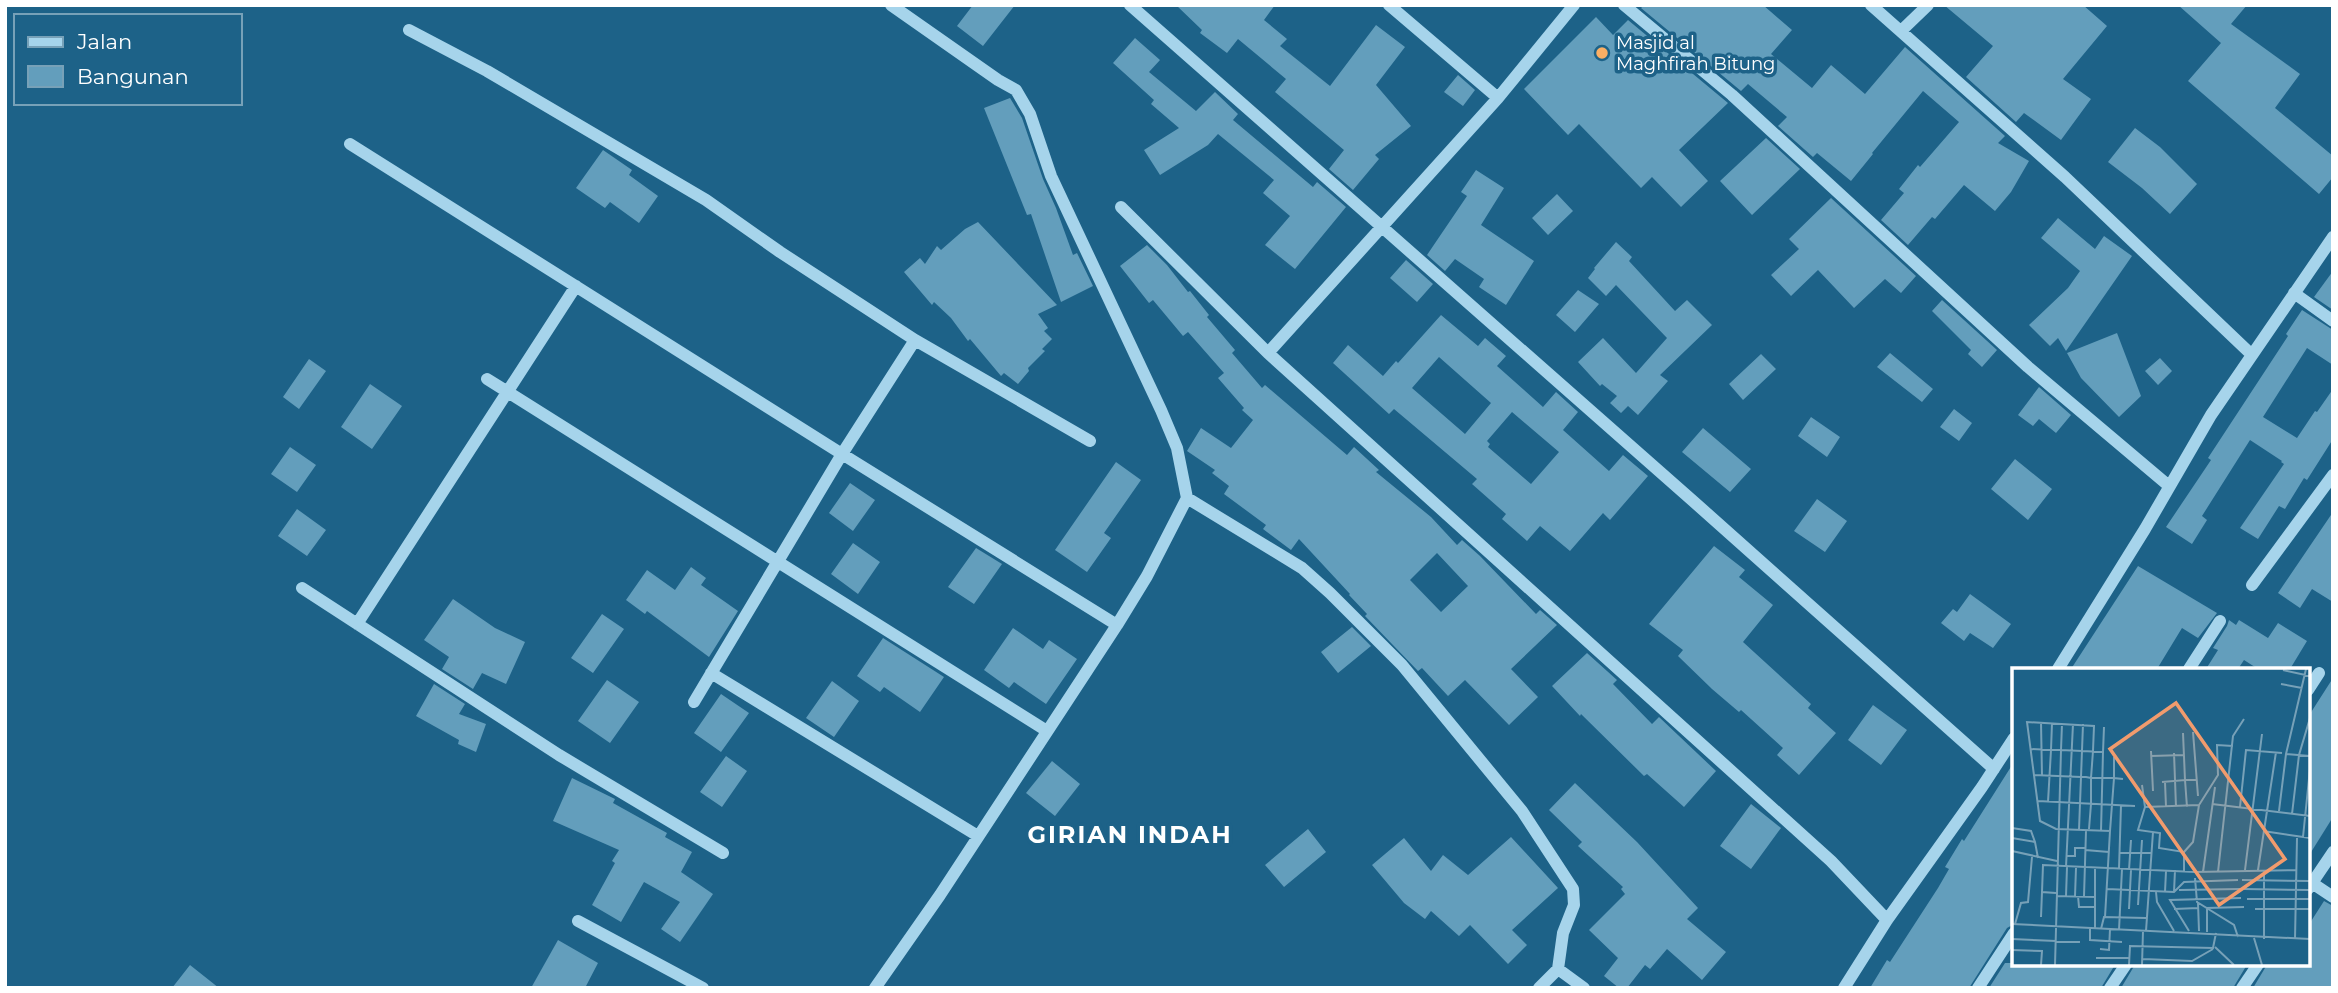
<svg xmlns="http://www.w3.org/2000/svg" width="2338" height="993" font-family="Montserrat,sans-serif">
<rect width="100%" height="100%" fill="#1d6288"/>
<path fill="#639ebc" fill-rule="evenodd" d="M 973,5 L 1015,5 L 983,46 L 957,26 Z
M 1176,5 L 1275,5 L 1264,20 L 1287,39 L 1280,46 L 1330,86 L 1376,25 L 1405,47 L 1376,85 L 1411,126 L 1375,155 L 1379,159 L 1353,190 L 1329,169 L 1344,150 L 1275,92 L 1286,79 L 1238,39 L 1227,53 L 1200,33 L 1202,30 Z
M 1644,5 L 1763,5 L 1792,30 L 1771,54 L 1812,88 L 1831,65 L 1865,94 L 1905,47 L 2005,136 L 1998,143 L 2029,161 L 2011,192 L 1995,211 L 1964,185 L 1935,219 L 1932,217 L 1908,245 L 1881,220 L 1904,193 L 1899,189 L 1918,165 L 1920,167 L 1959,122 L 1923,91 L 1872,153 L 1873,154 L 1851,181 L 1817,153 L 1813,157 L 1778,126 L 1787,117 L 1748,84 L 1741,91 L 1641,8 Z
M 1944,5 L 2083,5 L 2107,26 L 2063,79 L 2091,99 L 2061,140 L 2024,113 L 2016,122 L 1966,77 L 1993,46 Z
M 2178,5 L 2247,5 L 2231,24 L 2300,74 L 2275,108 L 2333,156 L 2333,177 L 2319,194 L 2188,81 L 2221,43 Z
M 1596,17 L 1613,35 L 1628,20 L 1728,103 L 1679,150 L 1708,181 L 1681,207 L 1652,177 L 1641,188 L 1579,124 L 1568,135 L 1524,89 Z
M 1135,38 L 1160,60 L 1149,72 L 1196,111 L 1215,92 L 1238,114 L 1233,120 L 1313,187 L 1317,182 L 1346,207 L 1295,269 L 1265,245 L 1290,216 L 1263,193 L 1274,180 L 1218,134 L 1208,145 L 1160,175 L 1144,150 L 1179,128 L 1151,104 L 1154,100 L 1113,63 Z
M 1458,75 L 1475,90 L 1463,106 L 1444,92 Z
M 1010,98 L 1022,118 L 1043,179 L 1056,208 L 1073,255 L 1077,253 L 1093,286 L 1061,302 L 1031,214 L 1027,215 L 984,108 Z
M 2135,128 L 2160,147 L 2197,184 L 2170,214 L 2142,188 L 2108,162 Z
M 1766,138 L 1800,169 L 1752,215 L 1720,181 Z
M 603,150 L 632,170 L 629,175 L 658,196 L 639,223 L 610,202 L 605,208 L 576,188 Z
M 1476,170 L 1504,188 L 1481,225 L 1534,261 L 1506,305 L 1479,287 L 1484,279 L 1455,259 L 1445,271 L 1427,255 L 1467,196 L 1461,192 Z
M 1557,194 L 1573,211 L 1548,235 L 1532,218 Z
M 1831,198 L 1916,276 L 1901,293 L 1885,279 L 1854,308 L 1818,270 L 1791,296 L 1771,275 L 1799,249 L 1789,239 Z
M 2058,218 L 2095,249 L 2104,236 L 2132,256 L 2066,351 L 2058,338 L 2050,346 L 2029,325 L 2068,288 L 2080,271 L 2041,238 Z
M 978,222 L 1057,305 L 1038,314 L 1048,328 L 1044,331 L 1052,339 L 1042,349 L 1045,351 L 1028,368 L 1029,371 L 1018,384 L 1004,373 L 1001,376 L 970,339 L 968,341 L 951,318 L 934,302 L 932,305 L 904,272 L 920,258 L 925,264 L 937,246 L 941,250 L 965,229 Z
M 1616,242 L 1632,257 L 1629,261 L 1675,311 L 1687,300 L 1712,325 L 1660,375 L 1668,381 L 1638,415 L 1628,406 L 1621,413 L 1610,403 L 1617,396 L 1602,384 L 1600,386 L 1578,362 L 1603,338 L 1636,373 L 1667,338 L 1616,285 L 1606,296 L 1588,278 L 1595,269 L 1594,268 Z
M 1147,245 L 1167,265 L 1188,292 L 1190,291 L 1209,315 L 1207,317 L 1235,350 L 1232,353 L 1262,388 L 1265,385 L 1347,455 L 1354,447 L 1379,470 L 1376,472 L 1431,517 L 1457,545 L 1462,540 L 1480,556 L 1536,614 L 1540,610 L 1557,625 L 1511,669 L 1538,697 L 1509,725 L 1465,680 L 1448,696 L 1422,668 L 1418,671 L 1365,616 L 1367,614 L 1349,595 L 1350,594 L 1299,539 L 1291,550 L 1263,529 L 1266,525 L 1224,494 L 1229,486 L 1212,473 L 1215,470 L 1187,451 L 1201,428 L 1231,448 L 1253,420 L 1242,410 L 1244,408 L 1218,378 L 1224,373 L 1188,332 L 1183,336 L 1153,300 L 1149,303 L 1120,266 ZM 1437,553 L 1468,586 L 1441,612 L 1410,580 Z
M 1406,260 L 1433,284 L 1417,302 L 1390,278 Z
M 2333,271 L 2333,310 L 2314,297 Z
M 1578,290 L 1599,304 L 1575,332 L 1556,315 Z
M 1942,300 L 1997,350 L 1982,367 L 1968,354 L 1971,350 L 1932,311 Z
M 2302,310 L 2333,330 L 2333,365 L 2307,348 L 2263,417 L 2297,438 L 2315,411 L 2317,412 L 2333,389 L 2333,439 L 2307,480 L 2304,478 L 2285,509 L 2279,506 L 2258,539 L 2240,528 L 2284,464 L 2281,462 L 2282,461 L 2250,440 L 2202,516 L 2207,520 L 2192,544 L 2166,527 L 2211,460 L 2208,458 L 2288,336 L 2286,334 Z
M 1441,315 L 1478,346 L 1485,338 L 1506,356 L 1497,366 L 1543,407 L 1556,392 L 1578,412 L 1563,430 L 1609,471 L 1623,455 L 1648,476 L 1610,520 L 1603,513 L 1570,551 L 1540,526 L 1527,541 L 1502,519 L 1506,514 L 1472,484 L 1477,479 L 1394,409 L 1389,414 L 1333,363 L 1348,345 L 1383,376 L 1396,361 L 1398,363 ZM 1439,357 L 1491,403 L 1465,434 L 1412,388 ZM 1512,412 L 1559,452 L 1531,484 L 1488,447 L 1490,444 L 1487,441 Z
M 2117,333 L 2141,396 L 2119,417 L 2081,378 L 2067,353 Z
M 1890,353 L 1933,389 L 1922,402 L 1877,367 Z
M 1761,354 L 1776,369 L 1743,400 L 1729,384 Z
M 2160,358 L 2172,371 L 2158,385 L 2145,371 Z
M 309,359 L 326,371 L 299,409 L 283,397 Z
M 370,384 L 402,406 L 372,449 L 341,427 Z
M 2039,387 L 2071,415 L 2056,433 L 2039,419 L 2033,426 L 2018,415 Z
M 1954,409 L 1972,423 L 1959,441 L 1940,427 Z
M 1811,417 L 1840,437 L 1827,457 L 1798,436 Z
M 1703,428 L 1751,469 L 1730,492 L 1682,452 Z
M 290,447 L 316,465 L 297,492 L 271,474 Z
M 2015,459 L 2052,489 L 2028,520 L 1991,489 Z
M 1116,462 L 1141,480 L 1104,533 L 1111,538 L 1087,572 L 1055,550 Z
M 850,483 L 875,500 L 853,531 L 829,513 Z
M 1817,499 L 1847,521 L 1825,552 L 1794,531 Z
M 297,509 L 326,530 L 307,556 L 278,536 Z
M 2333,512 L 2333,602 L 2312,589 L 2300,608 L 2278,593 Z
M 853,543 L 880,562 L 858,594 L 831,574 Z
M 1714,546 L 1745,570 L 1739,577 L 1773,605 L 1743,642 L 1811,704 L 1808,708 L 1836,733 L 1799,775 L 1777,755 L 1783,748 L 1741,710 L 1739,712 L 1712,689 L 1678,656 L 1683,650 L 1649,624 Z
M 976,548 L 1002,564 L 974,604 L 948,587 Z
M 2138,566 L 2217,613 L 2198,638 L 2182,628 L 2157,669 L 2071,669 Z
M 691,567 L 706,578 L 701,585 L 738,611 L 709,657 L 647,611 L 645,614 L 626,600 L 647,570 L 675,590 Z
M 1970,594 L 2011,624 L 1993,648 L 1970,633 L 1964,641 L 1941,623 L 1953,609 L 1957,612 Z
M 453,599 L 495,628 L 525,642 L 506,684 L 482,673 L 473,689 L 442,669 L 449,657 L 424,640 Z
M 602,614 L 624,629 L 593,673 L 571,658 Z
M 2229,620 L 2236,625 L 2239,620 L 2268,638 L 2278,623 L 2307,641 L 2290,669 L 2258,669 L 2244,660 L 2238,669 L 2206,669 L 2218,650 L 2213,648 L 2227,626 Z
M 1352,627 L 1371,646 L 1338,673 L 1321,652 Z
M 1013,628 L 1043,649 L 1049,640 L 1077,659 L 1046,704 L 1014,682 L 1009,688 L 984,670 Z
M 883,638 L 944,677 L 920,712 L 884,687 L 880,692 L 857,676 Z
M 1587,653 L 1617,680 L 1613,684 L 1652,724 L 1659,717 L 1716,771 L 1684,807 L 1647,774 L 1644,776 L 1581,714 L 1580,716 L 1552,686 Z
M 2333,678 L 2333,817 L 2308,857 L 2308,717 Z
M 607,680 L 639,702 L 610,743 L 578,721 Z
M 832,681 L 859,701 L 834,737 L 806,718 Z
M 434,684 L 465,704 L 459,714 L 486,724 L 476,752 L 458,744 L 459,740 L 416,716 Z
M 721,694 L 749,713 L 721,752 L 694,733 Z
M 1873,705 L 1907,730 L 1881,765 L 1848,740 Z
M 726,756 L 747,771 L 722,807 L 700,792 Z
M 1052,761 L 1080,784 L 1055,816 L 1026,793 Z
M 2014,762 L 2014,924 L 2007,928 L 1969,988 L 1870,988 L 1887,960 L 1890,962 L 1938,888 L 1949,869 L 1945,867 L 1962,839 L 1964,841 Z
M 572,778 L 615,799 L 613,803 L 667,833 L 665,837 L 692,852 L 681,872 L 713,894 L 680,942 L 661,929 L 680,902 L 644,882 L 621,922 L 592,905 L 615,863 L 612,861 L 619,850 L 553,821 Z
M 1575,783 L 1637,842 L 1698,908 L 1687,919 L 1726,952 L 1702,980 L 1667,949 L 1650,969 L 1645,965 L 1627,988 L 1619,988 L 1604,976 L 1618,958 L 1589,930 L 1625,894 L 1621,889 L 1623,887 L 1578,846 L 1582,842 L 1549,810 Z
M 1751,804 L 1781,828 L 1751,869 L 1720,846 Z
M 1308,829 L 1326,852 L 1284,887 L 1265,865 Z
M 1511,837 L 1558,888 L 1512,930 L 1527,945 L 1508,964 L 1470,925 L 1459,936 L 1431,911 L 1425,919 L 1404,903 L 1372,865 L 1404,838 L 1431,871 L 1443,855 L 1468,875 Z
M 2324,901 L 2333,906 L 2333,988 L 2253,988 L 2268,963 L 2308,963 L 2308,926 Z
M 558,940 L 598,963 L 585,988 L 531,988 Z
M 2005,963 L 2116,963 L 2101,988 L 1989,988 Z
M 2136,963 L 2248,963 L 2233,988 L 2121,988 Z
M 190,965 L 219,988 L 172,988 Z"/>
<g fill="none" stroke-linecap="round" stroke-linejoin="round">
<path stroke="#a6d4eb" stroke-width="12" d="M 1130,5 L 1693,501 L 1994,769
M 1389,5 L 1498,98
M 1624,5 L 1732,95 L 2028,367 L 2169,486
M 1871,5 L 2065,177 L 2252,355
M 409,30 L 487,71 L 706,200 L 780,252 L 915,340 L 1090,441
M 1901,31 L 1928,5
M 350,144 L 842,454 L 915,340
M 1121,207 L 1268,353 L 1831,861 L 1887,920
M 2294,293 L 2333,321
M 1268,353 L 1498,98 L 1574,5
M 487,379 L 1047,731
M 1187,498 L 1302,568 L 1330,593 L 1402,665 L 1522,811 L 1573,889 L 1574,905 L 1563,933 L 1558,969
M 2252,585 L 2333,475
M 302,588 L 559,755 L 723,853
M 357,624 L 576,286
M 2058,669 L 2145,529 L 2211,415 L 2333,237
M 2189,669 L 2220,621
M 711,673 L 978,836
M 2308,690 L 2319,673
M 694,702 L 842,454 L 1117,625
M 2312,883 L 2333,897
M 2308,889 L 2333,852
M 578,921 L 703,988
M 875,988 L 940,895 L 1117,625 L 1147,576 L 1187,498 L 1177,448 L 1161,410 L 1051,176 L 1030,114 L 1016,90 L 998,80 L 891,5
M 1539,988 L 1558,969 L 1584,988
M 1844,988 L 1887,920 L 1982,787 L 2014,738
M 1978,988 L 2014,933
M 2110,988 L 2127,963
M 2242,988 L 2259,963"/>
</g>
<circle fill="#fbaf64" stroke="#1d6288" stroke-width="2.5" cx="1602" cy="53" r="7"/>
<g text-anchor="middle" stroke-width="7" stroke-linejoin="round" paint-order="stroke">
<g font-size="18" fill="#fff" stroke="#1d6288" text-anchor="start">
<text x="1616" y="49">Masjid al<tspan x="1616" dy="21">Maghfirah Bitung</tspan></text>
</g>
<g font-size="24" font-weight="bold" letter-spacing="2" fill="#fff" stroke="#1d6288">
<text x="1130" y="843">GIRIAN INDAH</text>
</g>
</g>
<g transform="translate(2012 668)">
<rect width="298" height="298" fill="#1d6288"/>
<path fill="none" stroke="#77a1b8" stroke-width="2" d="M 271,2 L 298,8M 269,16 L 290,20M 29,54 L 30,108M 181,64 L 186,128M 171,65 L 173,112 L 184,112M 18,81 L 39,82 L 40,55M 139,83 L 141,123M 91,84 L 92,59M 162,85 L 164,139M 274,86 L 298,88M 139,88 L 172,87M 102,89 L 102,110 L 111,111M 22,107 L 69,109 L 74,109 L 79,110 L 102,110 L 98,163 L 44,161 L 28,153 L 15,54 L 82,58 L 81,83 L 79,110 L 79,136 L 77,161M 150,114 L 173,112 L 175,139M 153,114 L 154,139M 130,117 L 133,139 L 126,162 L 148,165 L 147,180 L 172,184 L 172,203M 26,133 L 123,138M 36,134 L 39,82 L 49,82 L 50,56M 200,136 L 298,148M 133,139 L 187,137M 228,139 L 234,82 L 270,85M 267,143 L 274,86 L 294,1M 280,146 L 287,87 L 298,50M 0,160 L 19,163 L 23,174M 67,162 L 71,56M 251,163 L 298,170M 291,169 L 298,101M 0,170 L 23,174 L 26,190M 73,182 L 97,184M 0,183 L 45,193M 172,184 L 181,174 L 187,137 L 206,107 L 205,77 L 221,78M 108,185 L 140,185M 54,188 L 63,188 L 63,180 L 73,180M 54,199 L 61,56M 83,201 L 83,260M 107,201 L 109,137M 117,202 L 119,172M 233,202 L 250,66M 246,202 L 264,84M 191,204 L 203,119M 206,204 L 221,68 L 232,51M 183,210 L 185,234 L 222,257 L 226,269M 230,212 L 298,213M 95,221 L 162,224 L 172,214 L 226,212M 232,221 L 298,222M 167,222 L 228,221M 144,224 L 145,234 L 162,263M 153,224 L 154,203M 162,224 L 163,202M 44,225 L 30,224 L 31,197 L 183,204 L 284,202M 44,228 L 83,229M 54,228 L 55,199M 63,228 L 64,200M 66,228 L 67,239 L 83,239M 72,228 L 74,163M 235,231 L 298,231M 186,235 L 187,263M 126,237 L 130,172M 117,241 L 119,202M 162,241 L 186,240M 243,241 L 298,241M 29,249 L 30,224M 93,249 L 98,163M 0,256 L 298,271M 3,256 L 9,235 L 16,234 L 20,189M 78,260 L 78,272 L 110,274M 89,261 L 92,249 L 134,250M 107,262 L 110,201M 134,263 L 141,164M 177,263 L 158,232 L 229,230M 195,264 L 195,240 L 232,239M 242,270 L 250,297M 0,271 L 68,274M 252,271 L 252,202M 283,271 L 285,170M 203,279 L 222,297M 88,281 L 97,282 L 98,261M 0,282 L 30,283 L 29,297M 84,290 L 117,290M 131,291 L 180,293 L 201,281M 43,297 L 49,82 L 91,84 L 89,163M 117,297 L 118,278 L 201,280 L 204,265M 130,297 L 131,263"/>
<path fill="#f19b6d" fill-opacity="0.15" stroke="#f19b6d" stroke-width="3.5" d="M 164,35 L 273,191 L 207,237 L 98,81 Z"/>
<rect width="298" height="298" fill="none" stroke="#fff" stroke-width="3.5"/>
</g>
<rect width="2338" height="993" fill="none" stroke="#ffffff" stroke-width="14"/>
<rect x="14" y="14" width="228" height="91" fill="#1d6288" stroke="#77a1b8" stroke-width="2"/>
<rect x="28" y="37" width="35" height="10" fill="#a6d4eb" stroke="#77a1b8" stroke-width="2"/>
<text x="77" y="49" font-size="21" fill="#ffffff">Jalan</text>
<rect x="28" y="66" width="35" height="21" fill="#639ebc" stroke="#77a1b8" stroke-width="2"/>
<text x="77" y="84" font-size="21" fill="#ffffff">Bangunan</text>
</svg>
